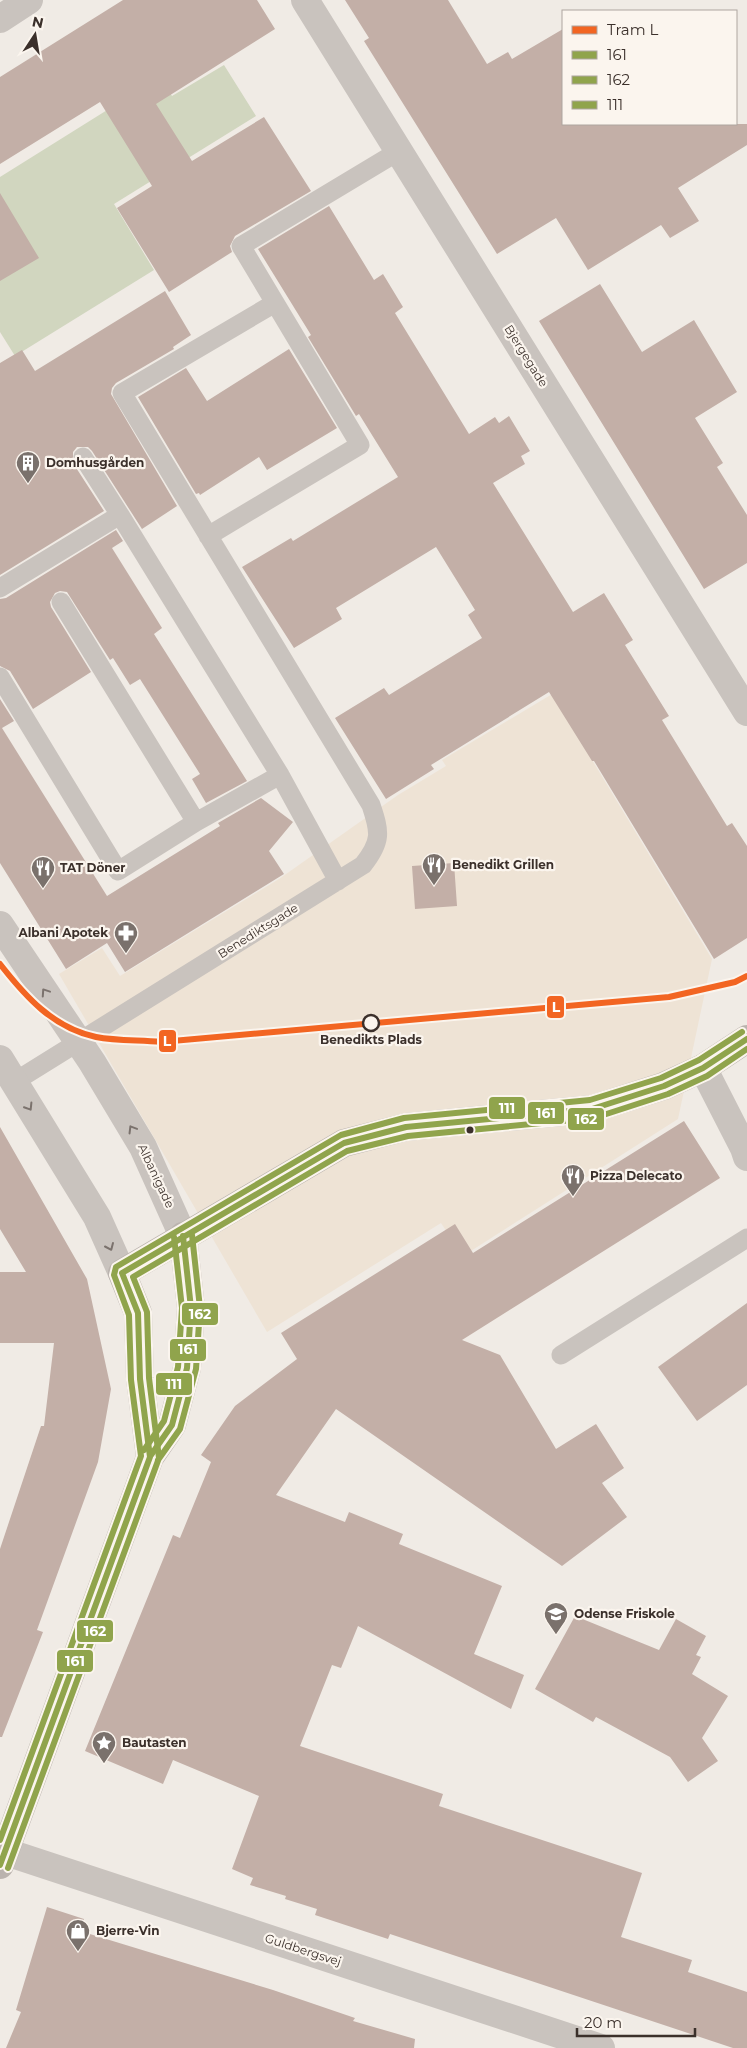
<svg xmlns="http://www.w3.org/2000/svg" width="747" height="2048" font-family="Montserrat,sans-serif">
<rect width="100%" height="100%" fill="#f0ebe5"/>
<path fill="#d1d6bf" d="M 224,65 L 256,116 L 114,204 L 154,270 L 15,356 L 0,332 L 0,177 L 160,77 L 172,96 Z"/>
<path fill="#eee3d5" d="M 579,678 L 565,715 L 712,959 L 678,1119 L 463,1256 L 441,1223 L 267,1332 L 59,974 L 102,948 L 120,976 L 279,879 L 398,795 L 446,766 L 442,760 Z"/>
<path fill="#c3afa7" d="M 123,0 L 257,0 L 275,29 L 156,104 L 192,161 L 264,117 L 311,191 L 235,236 L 230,246 L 232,252 L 169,292 L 117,208 L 152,186 L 100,102 L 0,164 L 0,77 Z
M 345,0 L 448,0 L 487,64 L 508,52 L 512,59 L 563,29 L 563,124 L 747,124 L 747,145 L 678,188 L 699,221 L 670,238 L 661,225 L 588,270 L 556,218 L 497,254 L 364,41 L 369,38 Z
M 0,193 L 39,258 L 0,281 Z
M 329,206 L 374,280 L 383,274 L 403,307 L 395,313 L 469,434 L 495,417 L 499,423 L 509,416 L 530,451 L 521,456 L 525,464 L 493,483 L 573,612 L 604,593 L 633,640 L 625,645 L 669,716 L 662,720 L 727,826 L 732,823 L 747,846 L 747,938 L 714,959 L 594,761 L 592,761 L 549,692 L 431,765 L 434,769 L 386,799 L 335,718 L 384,688 L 389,695 L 482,638 L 468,615 L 475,610 L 436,547 L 336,608 L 342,619 L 294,648 L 242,567 L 291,538 L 293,541 L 398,477 L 359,414 L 356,416 L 308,337 L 311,335 L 258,249 Z
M 600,284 L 642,352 L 694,320 L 737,392 L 695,418 L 723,463 L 717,467 L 747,515 L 747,563 L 704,589 L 539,321 Z
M 165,291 L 191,335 L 173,347 L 174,349 L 116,383 L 112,388 L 111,394 L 177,506 L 142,529 L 92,451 L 88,447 L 77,447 L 73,452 L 73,463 L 104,511 L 0,575 L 0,363 L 22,350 L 35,371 Z
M 289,349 L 337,428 L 267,470 L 259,457 L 200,495 L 199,493 L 196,494 L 138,397 L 186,368 L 207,401 Z
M 116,530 L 123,541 L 112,548 L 162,628 L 154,634 L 247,781 L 206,803 L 192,779 L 200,774 L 140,679 L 130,685 L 113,658 L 110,660 L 67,592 L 60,591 L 55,593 L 50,602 L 51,607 L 91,672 L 33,709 L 10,671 L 0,666 L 0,599 L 6,598 Z
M 0,699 L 14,721 L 2,728 L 107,896 L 220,826 L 218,823 L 261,798 L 293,822 L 269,851 L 284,874 L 125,972 L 107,943 L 66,969 L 0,863 Z
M 454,863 L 457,906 L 415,909 L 412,866 Z
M 684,1121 L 720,1178 L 462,1340 L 500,1355 L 556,1449 L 596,1424 L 624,1468 L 602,1483 L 627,1517 L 562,1566 L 336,1409 L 276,1495 L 345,1522 L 349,1512 L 403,1534 L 399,1544 L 502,1586 L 474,1654 L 524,1675 L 511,1709 L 358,1626 L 341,1668 L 332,1665 L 300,1746 L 443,1794 L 439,1806 L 642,1873 L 621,1937 L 692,1960 L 688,1972 L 747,1992 L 747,2048 L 733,2048 L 390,1934 L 388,1939 L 315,1915 L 317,1909 L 285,1899 L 286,1896 L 250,1885 L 253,1878 L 232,1869 L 259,1796 L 173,1760 L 163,1784 L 85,1751 L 173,1535 L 180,1538 L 211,1462 L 201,1455 L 235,1406 L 297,1359 L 281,1333 L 455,1224 L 473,1253 Z
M 0,1127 L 87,1279 L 111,1389 L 98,1462 L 37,1630 L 43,1632 L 2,1737 L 0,1737 L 0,1549 L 41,1426 L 44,1426 L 54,1343 L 0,1343 L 0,1272 L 26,1272 L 0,1229 Z
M 747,1303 L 747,1385 L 697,1421 L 658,1367 Z
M 575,1616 L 659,1650 L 676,1619 L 706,1636 L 696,1655 L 701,1657 L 692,1674 L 728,1696 L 702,1738 L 718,1761 L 688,1782 L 670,1757 L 596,1717 L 593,1722 L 535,1689 Z
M 47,1907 L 84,1919 L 80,1931 L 273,1990 L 355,2018 L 353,2021 L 415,2039 L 414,2048 L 6,2048 L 21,2012 L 16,2010 Z"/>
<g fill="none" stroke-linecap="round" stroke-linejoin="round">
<path stroke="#c9c3be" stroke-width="19" d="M 83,457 L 120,515
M 208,536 L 360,445 L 241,246 L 399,151
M 0,588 L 120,515 L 280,775 L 338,881
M 61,602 L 196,822 L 280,775
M 0,677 L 118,871 L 196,822
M 14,1082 L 363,865 C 382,841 380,832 371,805 L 122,393 L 275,303
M 561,1355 L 747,1238"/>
<path stroke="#c9c3be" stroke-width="28" d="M 305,0 L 747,712
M 0,19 L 29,0
M 0,925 L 92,1062 L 143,1147 L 183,1236
M 0,1059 L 97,1217 L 122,1273
M 703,1068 L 744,1148 L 747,1157
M 0,1850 L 601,2048"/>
<path stroke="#bab3ae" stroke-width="28" d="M 150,1457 L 140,1379 L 138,1313 L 122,1273 L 344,1143 L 406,1127 L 592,1109 L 664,1086 L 703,1068 L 747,1039
M 0,1865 L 150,1457 L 172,1425 L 187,1368 L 191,1308 L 183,1236"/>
<g stroke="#fbf5ee" stroke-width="10">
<path id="bus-1" d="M 151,1455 L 172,1425 L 187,1368 L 191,1308 L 183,1236
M 0,1865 L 150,1457 L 140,1379 L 138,1313 L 122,1273 L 344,1143 L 406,1127 L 592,1109 L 664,1086 L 703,1068 L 747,1039"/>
</g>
<g stroke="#fbf5ee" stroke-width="10">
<path id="bus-2" d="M 158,1460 L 180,1429 L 196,1369 L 200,1308 L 192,1235
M 8,1868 L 159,1458 L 149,1378 L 147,1312 L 133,1277 L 347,1151 L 408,1136 L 594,1118 L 668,1094 L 707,1076 L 747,1049"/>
</g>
<g stroke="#fbf5ee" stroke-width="10">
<path id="bus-3" d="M 144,1450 L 164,1421 L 178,1367 L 182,1308 L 174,1237
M 0,1840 L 141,1456 L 131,1380 L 129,1315 L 114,1275 L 116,1267 L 341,1135 L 404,1118 L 590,1100 L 661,1078 L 699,1060 L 742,1032"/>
</g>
<use href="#bus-1" stroke="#90a44c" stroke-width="6"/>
<use href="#bus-2" stroke="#90a44c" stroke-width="6"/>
<use href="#bus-3" stroke="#90a44c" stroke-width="6"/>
<g stroke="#fbf5ee" stroke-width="10">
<path id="tram-1" d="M 0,964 C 25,996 53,1028 96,1037 C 117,1041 139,1040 161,1042 L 669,997 L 735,982 L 747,976"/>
</g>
<use href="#tram-1" stroke="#f26522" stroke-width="6"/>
</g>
<defs><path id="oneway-chevron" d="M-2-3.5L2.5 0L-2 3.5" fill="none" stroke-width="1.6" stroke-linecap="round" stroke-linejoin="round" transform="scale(1.25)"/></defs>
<g stroke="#7b726d">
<use href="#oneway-chevron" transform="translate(45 992) rotate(-124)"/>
<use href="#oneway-chevron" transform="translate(29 1107) rotate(58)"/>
<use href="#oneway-chevron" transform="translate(132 1129) rotate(-121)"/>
<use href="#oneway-chevron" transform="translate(110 1247) rotate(66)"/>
</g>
<defs>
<g id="building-pin" transform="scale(1.25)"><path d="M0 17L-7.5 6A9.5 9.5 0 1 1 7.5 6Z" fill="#7a716c" stroke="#fbf5ee"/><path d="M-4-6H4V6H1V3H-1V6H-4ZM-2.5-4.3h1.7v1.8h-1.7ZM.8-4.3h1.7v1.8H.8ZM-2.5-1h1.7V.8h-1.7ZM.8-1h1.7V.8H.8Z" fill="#fff"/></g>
<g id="restaurant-pin" transform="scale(1.25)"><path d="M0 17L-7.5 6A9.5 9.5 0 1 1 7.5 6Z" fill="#7a716c" stroke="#fbf5ee"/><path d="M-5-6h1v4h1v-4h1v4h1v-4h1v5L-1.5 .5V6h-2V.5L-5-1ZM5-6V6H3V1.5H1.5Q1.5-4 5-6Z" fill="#fff"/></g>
<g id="pharmacy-pin" transform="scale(1.25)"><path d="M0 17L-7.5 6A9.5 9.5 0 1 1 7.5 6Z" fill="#7a716c" stroke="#fbf5ee"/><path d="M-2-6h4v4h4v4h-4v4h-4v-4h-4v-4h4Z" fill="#fff"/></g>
<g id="school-pin" transform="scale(1.25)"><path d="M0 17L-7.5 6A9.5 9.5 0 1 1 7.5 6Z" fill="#7a716c" stroke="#fbf5ee"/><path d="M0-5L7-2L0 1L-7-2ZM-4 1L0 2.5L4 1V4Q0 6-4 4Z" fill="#fff"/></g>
<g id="sight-pin" transform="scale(1.25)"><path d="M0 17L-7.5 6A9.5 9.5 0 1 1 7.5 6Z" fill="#7a716c" stroke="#fbf5ee"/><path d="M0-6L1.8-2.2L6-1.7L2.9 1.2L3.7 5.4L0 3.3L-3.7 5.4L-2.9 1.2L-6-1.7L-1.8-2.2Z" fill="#fff"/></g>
<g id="shop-pin" transform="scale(1.25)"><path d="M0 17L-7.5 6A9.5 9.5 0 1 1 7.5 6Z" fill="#7a716c" stroke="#fbf5ee"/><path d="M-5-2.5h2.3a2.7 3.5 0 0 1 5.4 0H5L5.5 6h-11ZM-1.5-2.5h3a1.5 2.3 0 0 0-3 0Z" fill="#fff"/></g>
</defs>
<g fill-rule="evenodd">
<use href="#building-pin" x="28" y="463"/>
<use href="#restaurant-pin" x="434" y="865"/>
<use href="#restaurant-pin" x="43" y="868"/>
<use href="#pharmacy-pin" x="126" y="933"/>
<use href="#restaurant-pin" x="573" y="1176"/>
<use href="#school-pin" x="556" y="1614"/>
<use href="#sight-pin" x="104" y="1743"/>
<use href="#shop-pin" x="78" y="1931"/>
</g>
<circle fill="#fbf5ee" stroke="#3b302b" stroke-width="2.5" cx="371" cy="1023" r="8"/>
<circle fill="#3b302b" stroke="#fbf5ee" stroke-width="2" cx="470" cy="1130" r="4.5"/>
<g text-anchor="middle" stroke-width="4.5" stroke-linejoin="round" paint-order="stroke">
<g font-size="12" fill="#3b302b" stroke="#fbf5ee">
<text transform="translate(526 356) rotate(58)" y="4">Bjergegade</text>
<text transform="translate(258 931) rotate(-32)" y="4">Benediktsgade</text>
<text transform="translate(156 1176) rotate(65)" y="4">Albanigade</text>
<text transform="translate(303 1950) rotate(18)" y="4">Guldbergsvej</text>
</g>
<g font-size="12" font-weight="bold" fill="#3b302b" stroke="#fbf5ee" text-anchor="start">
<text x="46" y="467">Domhusgården</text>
<text x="452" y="869">Benedikt Grillen</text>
<text x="60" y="872">TAT Döner</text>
<text x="108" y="937" text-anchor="end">Albani Apotek</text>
<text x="590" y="1180">Pizza Delecato</text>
<text x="574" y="1618">Odense Friskole</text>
<text x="122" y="1747">Bautasten</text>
<text x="96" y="1935">Bjerre-Vin</text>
</g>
<g font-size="12" font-weight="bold" fill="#3b302b" stroke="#fbf5ee">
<text x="371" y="1044">Benedikts Plads</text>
</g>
</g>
<g stroke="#fbf5ee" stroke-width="2">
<rect x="546" y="995" width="19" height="24" rx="5" fill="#f26522"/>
<rect x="158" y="1029" width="19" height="24" rx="5" fill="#f26522"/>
<rect x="488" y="1096" width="38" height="24" rx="5" fill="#90a44c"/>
<rect x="527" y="1101" width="38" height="24" rx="5" fill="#90a44c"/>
<rect x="567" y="1107" width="38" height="24" rx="5" fill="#90a44c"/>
<rect x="181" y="1302" width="38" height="24" rx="5" fill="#90a44c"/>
<rect x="169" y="1338" width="38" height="24" rx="5" fill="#90a44c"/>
<rect x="155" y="1372" width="38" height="24" rx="5" fill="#90a44c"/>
<rect x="76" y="1619" width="38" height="24" rx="5" fill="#90a44c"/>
<rect x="56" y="1649" width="38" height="24" rx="5" fill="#90a44c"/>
</g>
<g font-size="14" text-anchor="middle" font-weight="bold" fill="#fff">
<text x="556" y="1012">L</text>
<text x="167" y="1046">L</text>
<text x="507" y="1113">111</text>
<text x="546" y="1118">161</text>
<text x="586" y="1124">162</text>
<text x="200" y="1319">162</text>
<text x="188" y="1354">161</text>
<text x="174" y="1389">111</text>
<text x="95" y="1636">162</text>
<text x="75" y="1666">161</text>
</g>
<rect x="562" y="10" width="175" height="115" fill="#fbf5ee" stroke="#aea6a0"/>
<rect x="572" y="26" width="25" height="8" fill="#f26522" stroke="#aea6a0"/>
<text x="607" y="35" font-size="15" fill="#3b302b">Tram L</text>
<rect x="572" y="51" width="25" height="8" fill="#90a44c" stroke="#aea6a0"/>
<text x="607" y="60" font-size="15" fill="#3b302b">161</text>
<rect x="572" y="76" width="25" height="8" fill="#90a44c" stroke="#aea6a0"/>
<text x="607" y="85" font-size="15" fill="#3b302b">162</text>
<rect x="572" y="101" width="25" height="8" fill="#90a44c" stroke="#aea6a0"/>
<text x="607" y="110" font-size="15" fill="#3b302b">111</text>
<g transform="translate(35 35) rotate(12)" stroke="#fbf5ee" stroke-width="4" paint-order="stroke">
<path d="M0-4L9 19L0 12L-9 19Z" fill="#3b302b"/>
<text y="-8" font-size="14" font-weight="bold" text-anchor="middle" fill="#3b302b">N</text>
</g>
<path d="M577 2028v8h118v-8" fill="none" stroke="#3b302b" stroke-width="2.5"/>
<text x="584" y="2028" font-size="15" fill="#3b302b" stroke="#fbf5ee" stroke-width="4" paint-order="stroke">20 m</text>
</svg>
